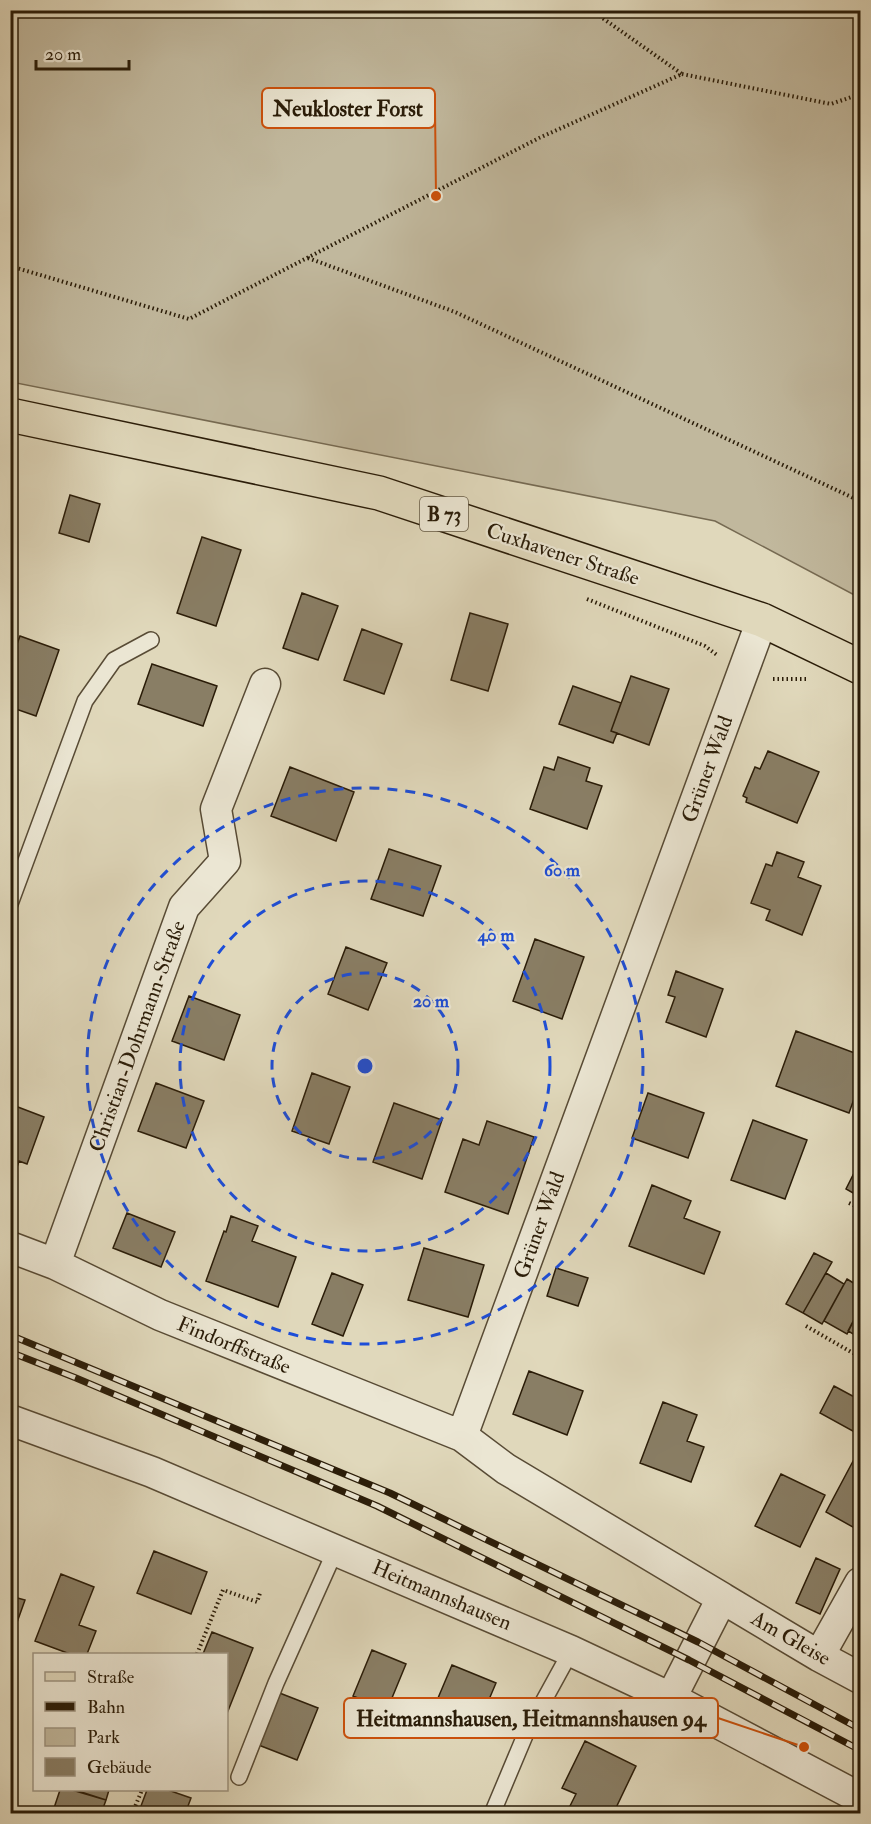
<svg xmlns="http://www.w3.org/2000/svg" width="871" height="1824" font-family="'IM FELL Double Pica',serif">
<rect width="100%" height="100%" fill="#e0d8bb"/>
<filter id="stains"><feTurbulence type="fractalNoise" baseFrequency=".00333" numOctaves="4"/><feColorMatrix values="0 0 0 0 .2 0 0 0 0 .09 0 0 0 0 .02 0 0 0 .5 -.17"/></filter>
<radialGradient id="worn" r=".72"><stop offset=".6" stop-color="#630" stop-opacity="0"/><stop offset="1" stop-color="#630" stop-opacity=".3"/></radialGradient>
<path fill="#c1b89d" stroke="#766a52" stroke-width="1.5" d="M 10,11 L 860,11 L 860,598 L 715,521 L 11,382 Z"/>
<path fill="#897e65" stroke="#2a1c08" stroke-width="1.5" d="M 70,495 L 100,504 L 89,542 L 59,533 Z
M 202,537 L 241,550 L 216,626 L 177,613 Z
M 302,593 L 338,606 L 318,660 L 283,648 Z
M 470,613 L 508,624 L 488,691 L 451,680 Z
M 362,629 L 402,644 L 384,694 L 344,680 Z
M 20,636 L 59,650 L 36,716 L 10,707 L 10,663 Z
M 152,664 L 217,686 L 203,726 L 138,704 Z
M 631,676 L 669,689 L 649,745 L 611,731 Z
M 573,686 L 621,703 L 611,731 L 617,733 L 613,743 L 559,724 Z
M 768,751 L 819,772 L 797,823 L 746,802 L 747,798 L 743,796 L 755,767 L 760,769 Z
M 558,757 L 590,768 L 586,781 L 602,786 L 587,829 L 530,809 L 544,767 L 554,770 Z
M 290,767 L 354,792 L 336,841 L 271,816 Z
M 389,849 L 441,866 L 423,916 L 371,899 Z
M 777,852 L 804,862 L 798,877 L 821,886 L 802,935 L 766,920 L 770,910 L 751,903 L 766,864 L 772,866 Z
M 535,939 L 584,957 L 562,1019 L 513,1001 Z
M 346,947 L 387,963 L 368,1010 L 328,994 Z
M 676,971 L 723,989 L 706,1037 L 666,1022 L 675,997 L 668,995 Z
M 189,996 L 240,1015 L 224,1060 L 172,1041 Z
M 796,1031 L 860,1055 L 860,1082 L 849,1113 L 776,1086 Z
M 312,1073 L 350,1087 L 329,1144 L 292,1131 Z
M 156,1083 L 204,1101 L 186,1148 L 138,1131 Z
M 648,1093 L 704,1113 L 688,1158 L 632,1138 Z
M 394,1103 L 442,1120 L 422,1179 L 373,1162 Z
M 10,1104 L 44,1117 L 27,1164 L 19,1161 L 15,1174 L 10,1173 Z
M 753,1120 L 807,1140 L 785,1199 L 731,1180 Z
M 487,1121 L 534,1137 L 508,1214 L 445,1192 L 463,1139 L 479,1145 Z
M 860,1161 L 860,1197 L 846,1189 Z
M 652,1185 L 691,1201 L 684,1218 L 720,1232 L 704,1274 L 629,1246 Z
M 127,1213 L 175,1232 L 161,1267 L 113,1248 Z
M 231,1216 L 258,1226 L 252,1241 L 296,1257 L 278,1307 L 206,1281 L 224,1231 L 226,1232 Z
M 424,1248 L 484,1265 L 468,1317 L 408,1300 Z
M 814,1253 L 832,1262 L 803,1313 L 786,1304 Z
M 556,1268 L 588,1278 L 578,1306 L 547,1296 Z
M 332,1273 L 363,1285 L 343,1336 L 312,1324 Z
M 826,1273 L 844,1284 L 822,1324 L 803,1313 Z
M 847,1279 L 860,1287 L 860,1308 L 847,1334 L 824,1321 Z
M 860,1308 L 860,1338 L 848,1331 Z
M 529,1371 L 583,1391 L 567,1435 L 513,1414 Z
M 834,1386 L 860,1400 L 860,1435 L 820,1413 Z
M 663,1402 L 697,1415 L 687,1441 L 704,1447 L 691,1482 L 640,1463 Z
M 860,1448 L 860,1531 L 826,1512 Z
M 781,1474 L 825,1495 L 800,1547 L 755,1526 Z
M 154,1551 L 207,1572 L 191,1614 L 137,1593 Z
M 816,1558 L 840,1569 L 820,1614 L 796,1603 Z
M 61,1574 L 94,1587 L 79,1625 L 96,1631 L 87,1654 L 70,1654 L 35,1641 Z
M 10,1596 L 25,1600 L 10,1642 Z
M 212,1632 L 253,1648 L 226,1716 L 226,1654 L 203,1654 Z
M 372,1650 L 406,1664 L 387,1710 L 353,1696 Z
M 452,1665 L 496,1683 L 482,1716 L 438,1698 Z
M 277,1692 L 318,1708 L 297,1760 L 256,1744 Z
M 585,1741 L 636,1766 L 613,1814 L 566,1814 L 576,1794 L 562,1788 Z
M 60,1790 L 72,1790 L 106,1800 L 101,1814 L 52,1814 Z
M 79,1790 L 109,1790 L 106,1800 L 78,1791 Z
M 147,1790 L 168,1790 L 191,1798 L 185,1814 L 138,1814 Z"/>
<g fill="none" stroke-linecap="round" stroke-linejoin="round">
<g stroke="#584b35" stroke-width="18">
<path id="lane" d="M 10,904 L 85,701 L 114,660 L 151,640
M 239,1777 L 276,1683 L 336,1549
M 492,1814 L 526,1733 L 571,1651"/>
</g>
<g stroke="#584b35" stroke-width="33">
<path id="street" d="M 10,1247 L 55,1264 L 160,1315 L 462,1436 L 506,1469 L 722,1598 L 671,1698
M 55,1264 L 184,907 L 225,861 L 216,809 L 265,684
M 10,1420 L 152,1472 L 571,1651 L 671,1698 L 860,1798
M 462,1436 L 762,620
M 722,1598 L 819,1656 L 860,1678
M 819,1656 L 860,1583"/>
</g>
<g stroke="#2a1c08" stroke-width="36">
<path id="primary" d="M 10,415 L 379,493 L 762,620 L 860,667"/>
</g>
<path stroke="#2a1c08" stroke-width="4" stroke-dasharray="1.5 3" stroke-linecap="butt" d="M 682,74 L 831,104 L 860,94
M 308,258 L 455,312 L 860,501
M 10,266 L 189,319 L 539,138 L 682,74 L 591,10
M 587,599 L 705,646 L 717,655
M 773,679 L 807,679
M 849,1203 L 860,1208
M 806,1326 L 860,1357
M 197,1654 L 223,1590 L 257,1602 L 260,1593
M 132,1814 L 142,1790"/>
<use href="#lane" stroke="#ebe6d3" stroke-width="15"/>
<use href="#street" stroke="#ebe6d3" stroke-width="30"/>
<use href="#primary" stroke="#e0d8bb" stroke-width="33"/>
<g stroke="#2a1c08" stroke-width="7">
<path id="rail" d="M 10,1335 L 390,1493 L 698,1642 L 860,1729
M 10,1352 L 76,1378 L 377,1506 L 689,1660 L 860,1750"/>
</g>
<use href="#rail" stroke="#ebe6d3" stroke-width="4.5" stroke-dasharray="14" stroke-linecap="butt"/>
</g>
<g fill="none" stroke="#1d4ed8" stroke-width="3" stroke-dasharray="10 8">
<circle cx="365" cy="1066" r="93"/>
<circle cx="365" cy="1066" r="185"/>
<circle cx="365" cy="1066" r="278"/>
</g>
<g text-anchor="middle" stroke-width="4.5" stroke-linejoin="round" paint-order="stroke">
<rect fill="#ebe6d3" stroke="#645945" stroke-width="1.5" x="420" y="497" width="48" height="34" rx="4.5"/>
<g font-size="20" font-weight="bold" fill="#2a1c08">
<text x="444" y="521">B 73</text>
</g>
<g font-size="21" fill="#2a1c08" stroke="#ebe6d3">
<text transform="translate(563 554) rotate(18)" y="7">Cuxhavener Straße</text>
<text transform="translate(707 769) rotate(-70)" y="7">Grüner Wald</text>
<text transform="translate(137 1036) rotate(-70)" y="7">Christian-Dohrmann-Straße</text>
<text transform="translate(539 1225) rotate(-70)" y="7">Grüner Wald</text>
<text transform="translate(234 1345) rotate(22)" y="7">Findorffstraße</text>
<text transform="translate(442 1595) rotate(23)" y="7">Heitmannshausen</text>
<text transform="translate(791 1638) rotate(30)" y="7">Am Gleise</text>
</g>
</g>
<circle cx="365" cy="1066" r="9" fill="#1d4ed8" stroke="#ebe6d3" stroke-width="3"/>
<g font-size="18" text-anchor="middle" font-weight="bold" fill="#1d4ed8" stroke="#ebe6d3" stroke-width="4.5" stroke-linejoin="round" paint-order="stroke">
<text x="562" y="876">60 m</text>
<text x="496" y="941">40 m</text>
<text x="431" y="1007">20 m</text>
</g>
<path fill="none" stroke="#cc500b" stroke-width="2" d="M436 196L435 108M804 1747L718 1718"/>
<g fill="#cc500b" stroke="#ebe6d3" stroke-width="2">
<circle cx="436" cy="196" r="6"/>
<circle cx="804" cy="1747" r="6"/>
</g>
<g fill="#ebe6d3" stroke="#cc500b" stroke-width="2">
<rect x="262" y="88" width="173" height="40" rx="6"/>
<rect x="344" y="1698" width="374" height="40" rx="6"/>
</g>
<g font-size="22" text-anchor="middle" font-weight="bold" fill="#2a1c08">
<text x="348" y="116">Neukloster Forst</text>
<text x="531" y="1726">Heitmannshausen, Heitmannshausen 94</text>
</g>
<rect width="871" height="1824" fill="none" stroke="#e0d8bb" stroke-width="36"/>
<rect x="12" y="12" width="847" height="1800" fill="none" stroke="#2a1c08" stroke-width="3"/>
<rect x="18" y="18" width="835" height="1788" fill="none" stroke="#2a1c08" stroke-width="1.5"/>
<rect x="33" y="1653" width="195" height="138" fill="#ebe6d3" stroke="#9e9582" stroke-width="1.5"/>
<rect x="45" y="1672" width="30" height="9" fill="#e0d8bb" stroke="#9e9582" stroke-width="1.5"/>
<text x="87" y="1683" font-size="18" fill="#2a1c08">Straße</text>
<rect x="45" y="1702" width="30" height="9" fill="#2a1c08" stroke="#9e9582" stroke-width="1.5"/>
<text x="87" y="1713" font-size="18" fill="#2a1c08">Bahn</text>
<rect x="45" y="1728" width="30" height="18" fill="#c1b89d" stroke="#9e9582" stroke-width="1.5"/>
<text x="87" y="1743" font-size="18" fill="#2a1c08">Park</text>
<rect x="45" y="1758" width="30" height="18" fill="#897e65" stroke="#9e9582" stroke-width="1.5"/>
<text x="87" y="1773" font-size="18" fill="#2a1c08">Gebäude</text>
<path d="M36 60v9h93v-9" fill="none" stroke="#2a1c08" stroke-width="3"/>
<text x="45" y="60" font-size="18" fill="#2a1c08" stroke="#ebe6d3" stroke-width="4.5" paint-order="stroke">20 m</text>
<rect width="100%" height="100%" filter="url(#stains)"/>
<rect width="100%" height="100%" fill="url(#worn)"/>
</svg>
